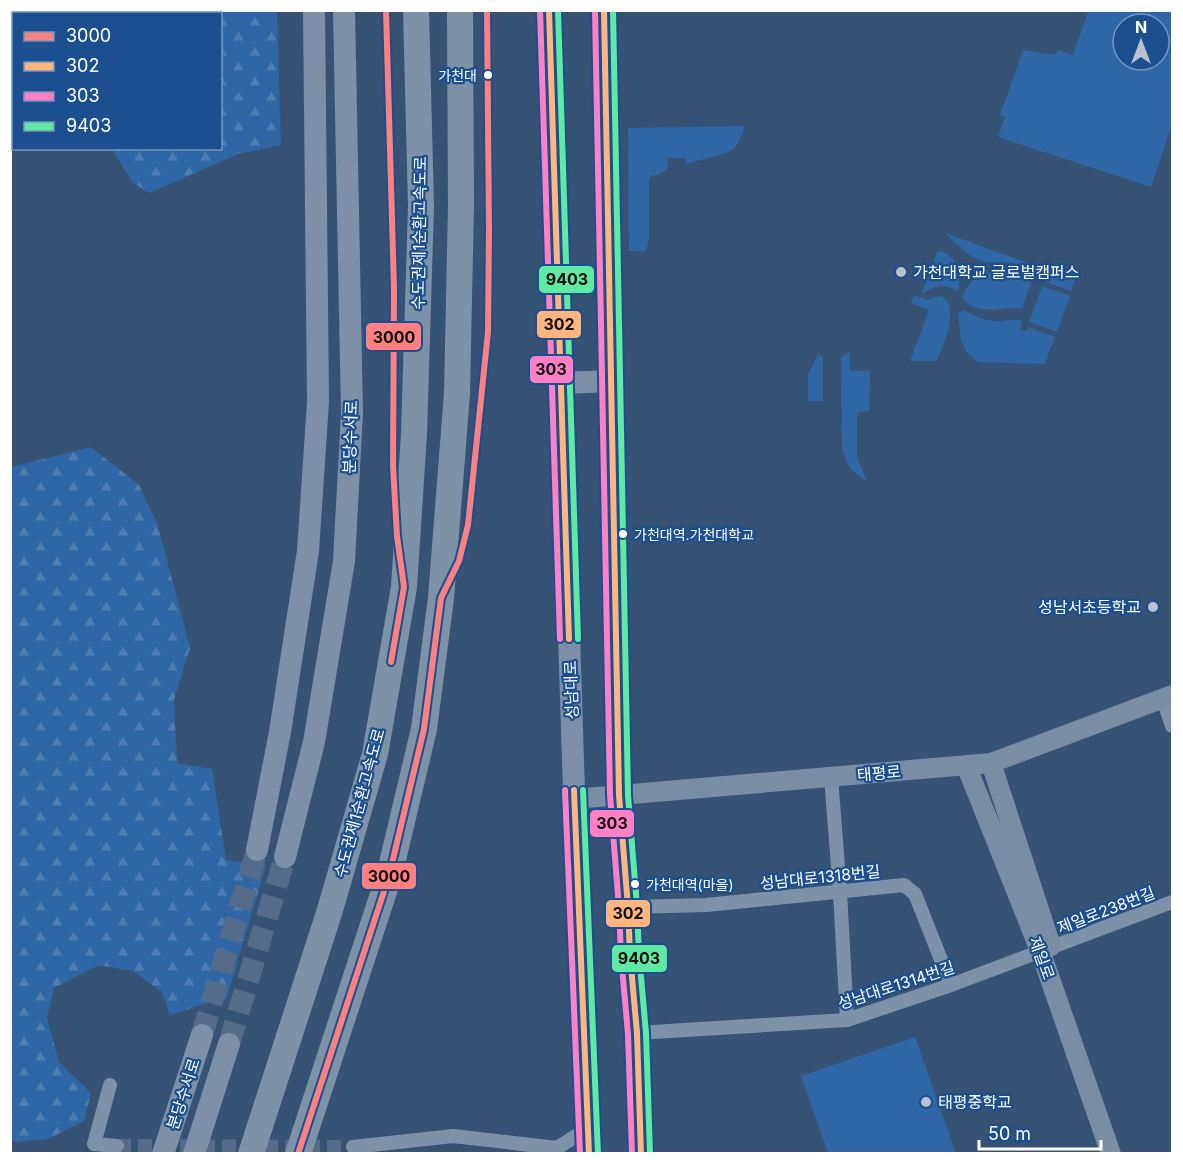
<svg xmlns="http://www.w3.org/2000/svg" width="1183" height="1164" font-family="Inter,'Noto Sans KR',sans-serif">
<defs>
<pattern id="forest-firs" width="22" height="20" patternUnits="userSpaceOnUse" patternTransform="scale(1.5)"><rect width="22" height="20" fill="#2f66a5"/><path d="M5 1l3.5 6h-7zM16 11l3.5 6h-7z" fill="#4e7db2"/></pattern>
</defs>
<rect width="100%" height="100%" fill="#365274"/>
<path fill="#2f66a5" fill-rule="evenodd" d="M 1088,11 L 1172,11 L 1172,125 L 1151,187 L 998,137 L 1005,117 L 1000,115 L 1023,50 L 1056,55 L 1058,50 L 1073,55 ZM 1123,24 L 1159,24 L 1159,60 L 1123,60 Z
M 744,126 C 742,136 739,146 729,152 L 686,164 L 686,158 L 668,158 L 667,170 L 649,178 L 649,238 L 646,251 L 629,251 L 628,128 Z
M 945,233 L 1039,267 L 1036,272 C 1027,273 1023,267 1015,264 C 1006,261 996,263 987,262 C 970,260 957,244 945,233 Z
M 941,251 C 959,258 960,273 958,290 L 957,292 C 944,281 933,286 921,295 L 937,252 Z
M 1049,265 L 1077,275 L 1071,291 L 1043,281 Z
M 1008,270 L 1016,272 L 1029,279 L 1030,285 L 1022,309 C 1001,305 978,318 962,298 C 970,276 986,271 1008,270 Z
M 1042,286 L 1070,296 L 1057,332 L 1029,322 Z
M 914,295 L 927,300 L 940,296 L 944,297 C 959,311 943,345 937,361 L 910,361 L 929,310 L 911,303 Z
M 964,310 C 975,316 984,321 997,321 C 1007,321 1013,318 1022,321 L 1020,329 L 1026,331 L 1028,327 L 1055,337 L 1045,364 L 978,362 L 966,352 L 961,340 L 958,313 Z
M 847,353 L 850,353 L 850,371 L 870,371 L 869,411 L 857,412 L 857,457 L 867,481 C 851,473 844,462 842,445 L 841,361 L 842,357 Z
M 818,354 L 823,357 L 823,401 L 808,401 L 808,375 Z
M 915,1037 L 956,1153 L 828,1153 L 801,1076 Z"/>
<path fill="url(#forest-firs)" d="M 11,11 L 277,11 L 281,145 L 238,154 L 149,193 L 133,183 L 112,149 L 220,148 L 220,14 L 14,14 L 13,90 L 10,89 Z
M 91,447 L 139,485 L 158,526 L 175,590 L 190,648 L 174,700 L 177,763 L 212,769 L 226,860 L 266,865 L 226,1000 L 204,1004 L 170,1015 L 162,992 L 133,971 L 99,965 L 54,988 L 47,1018 L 59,1062 L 91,1093 L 84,1121 L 48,1139 L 11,1142 L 11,467 Z"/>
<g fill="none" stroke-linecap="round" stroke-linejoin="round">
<path stroke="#546c89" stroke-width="14" stroke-dasharray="14 7" stroke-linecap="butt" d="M 117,1146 L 353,1147"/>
<path stroke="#546c89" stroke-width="22" stroke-dasharray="22 11" stroke-linecap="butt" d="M 202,1035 L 257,850
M 229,1044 L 285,857"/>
<path stroke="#7d92a8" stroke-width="14" d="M 1163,699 L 1172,726
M 831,777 L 840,892 L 847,1020
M 628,907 L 706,905 L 904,885 L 915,894 L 951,985
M 637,1033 L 847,1020 L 951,985 L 1172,902
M 110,1085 L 94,1144 L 117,1146
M 353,1147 L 453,1136 L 557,1148 L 587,1129"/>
<path stroke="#798da4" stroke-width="20" d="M 991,763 L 1051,946
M 966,765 L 1041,953 L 1111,1154
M 574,799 L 991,763 L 1172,695"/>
<path stroke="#7d8ea7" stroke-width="22" d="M 549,10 L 575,823 L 589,1154
M 604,10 L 619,795 L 628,907 L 630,955 L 637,1033 L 641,1154
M 561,383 L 611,381"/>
<path stroke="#7e90a7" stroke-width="22" d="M 257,850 L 280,732 L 308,551 L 318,402 L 314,10
M 285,857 L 314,742 L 344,561 L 352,413 L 344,10
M 163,1154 L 202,1035
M 194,1154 L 229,1044"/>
<path stroke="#7e92a7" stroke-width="26" d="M 251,1154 L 330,910 L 375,754 L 404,587 L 414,434 L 421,206 L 416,10
M 298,1154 L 389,876 L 424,729 L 441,598 L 457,393 L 461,205 L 460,10"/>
<g stroke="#1b4f8f" stroke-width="10">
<path id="bus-1" d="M 386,10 L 394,289 L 393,466 L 397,536 L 404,587 L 391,662
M 298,1154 L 389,876 L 424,729 L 441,598 L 459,561 L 468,525 L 488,332 L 489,230 L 487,10"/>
</g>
<g stroke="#1b4f8f" stroke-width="10">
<path id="bus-2" d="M 549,10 L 569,639
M 604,10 L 619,795 L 628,907 L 630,955 L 637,1033 L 641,1154
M 574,790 L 589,1154"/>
</g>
<g stroke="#1b4f8f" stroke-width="10">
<path id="bus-3" d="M 540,10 L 560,639
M 595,10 L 610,795 L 619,908 L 621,956 L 628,1034 L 632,1154
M 565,790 L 580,1154"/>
</g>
<g stroke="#1b4f8f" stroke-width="10">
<path id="bus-4" d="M 558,10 L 578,639
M 613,10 L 628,795 L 637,906 L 639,954 L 646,1033 L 650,1154
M 583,790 L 598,1154"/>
</g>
<use href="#bus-1" stroke="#ff8080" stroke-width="6"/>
<use href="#bus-2" stroke="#ffb580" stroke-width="6"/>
<use href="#bus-3" stroke="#ff80c5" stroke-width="6"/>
<use href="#bus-4" stroke="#60e9a3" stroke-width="6"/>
</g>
<g fill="#fff" stroke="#1b4f8f" stroke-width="2">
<circle cx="488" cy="75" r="5"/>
<circle cx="623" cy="534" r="5"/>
<circle cx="635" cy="884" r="5"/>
</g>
<g fill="#b9c2ce" stroke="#1b4f8f" stroke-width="2">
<circle cx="901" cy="272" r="6"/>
<circle cx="1153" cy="607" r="6"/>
<circle cx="926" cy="1102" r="6"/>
</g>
<g text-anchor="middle" stroke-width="4.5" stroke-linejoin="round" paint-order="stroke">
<g font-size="14" fill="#fff" stroke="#1b4f8f" text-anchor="start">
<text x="477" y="81" text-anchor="end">가천대</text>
<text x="634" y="540">가천대역.가천대학교</text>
<text x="646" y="890">가천대역(마을)</text>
</g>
<g font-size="16" fill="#fff" stroke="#1b4f8f">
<text transform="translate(419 233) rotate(-89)" y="6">수도권제1순환고속도로</text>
<text transform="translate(350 437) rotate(-88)" y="6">분당수서로</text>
<text transform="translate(571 690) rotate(-92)" y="6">성남대로</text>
<text transform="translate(879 773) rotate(-5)" y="6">태평로</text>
<text transform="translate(359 803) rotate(-75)" y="6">수도권제1순환고속도로</text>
<text transform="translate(820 877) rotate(-6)" y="6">성남대로1318번길</text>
<text transform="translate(1106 910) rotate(-21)" y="6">제일로238번길</text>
<text transform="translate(1042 958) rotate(70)" y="6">제일로</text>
<text transform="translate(896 985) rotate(-18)" y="6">성남대로1314번길</text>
<text transform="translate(183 1094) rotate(-72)" y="6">분당수서로</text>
</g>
<g font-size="16" fill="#fff" stroke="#1b4f8f" text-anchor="start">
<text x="913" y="278">가천대학교 글로벌캠퍼스</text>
<text x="1141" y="613" text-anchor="end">성남서초등학교</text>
<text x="938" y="1108">태평중학교</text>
</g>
</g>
<g stroke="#1b4f8f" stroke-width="2">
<rect x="538" y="265" width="57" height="29" rx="6" fill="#60e9a3"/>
<rect x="536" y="310" width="46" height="29" rx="6" fill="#ffb580"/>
<rect x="365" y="322" width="57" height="29" rx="6" fill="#ff8080"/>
<rect x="529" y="355" width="45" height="29" rx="6" fill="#ff80c5"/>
<rect x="589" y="809" width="46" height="29" rx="6" fill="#ff80c5"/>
<rect x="361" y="862" width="56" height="28" rx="6" fill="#ff8080"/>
<rect x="605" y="899" width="46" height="29" rx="6" fill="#ffb580"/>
<rect x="611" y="944" width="57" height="29" rx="6" fill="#60e9a3"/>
</g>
<g font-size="16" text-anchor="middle" font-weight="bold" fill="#111">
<text x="567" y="285">9403</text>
<text x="559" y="330">302</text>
<text x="394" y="343">3000</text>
<text x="551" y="375">303</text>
<text x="612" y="829">303</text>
<text x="389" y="882">3000</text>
<text x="628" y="919">302</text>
<text x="639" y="964">9403</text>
</g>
<rect width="1183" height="1164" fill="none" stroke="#ffffff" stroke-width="24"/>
<rect x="12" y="12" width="210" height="138" fill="#1b4f8f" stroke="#7695bc" stroke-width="1.5"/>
<rect x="24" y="32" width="30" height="9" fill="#ff8080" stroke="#7695bc" stroke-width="1.5"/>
<text x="66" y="42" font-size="18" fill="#ffffff">3000</text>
<rect x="24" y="62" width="30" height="9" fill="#ffb580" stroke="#7695bc" stroke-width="1.5"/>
<text x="66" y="72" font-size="18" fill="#ffffff">302</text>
<rect x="24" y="92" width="30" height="9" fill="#ff80c5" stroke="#7695bc" stroke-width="1.5"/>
<text x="66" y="102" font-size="18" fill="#ffffff">303</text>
<rect x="24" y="122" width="30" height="9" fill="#60e9a3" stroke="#7695bc" stroke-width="1.5"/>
<text x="66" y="132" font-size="18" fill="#ffffff">9403</text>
<g transform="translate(1141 42)"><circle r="28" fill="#1b4f8f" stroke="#7695bc" stroke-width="1.5"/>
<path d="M0-4.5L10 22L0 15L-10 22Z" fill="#b9c2ce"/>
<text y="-9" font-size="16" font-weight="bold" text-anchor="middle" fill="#ffffff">N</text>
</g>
<path d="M979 1140v9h122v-9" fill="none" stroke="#ffffff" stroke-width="3"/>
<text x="988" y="1140" font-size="18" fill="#ffffff" stroke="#1b4f8f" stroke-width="4.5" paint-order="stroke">50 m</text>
</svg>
